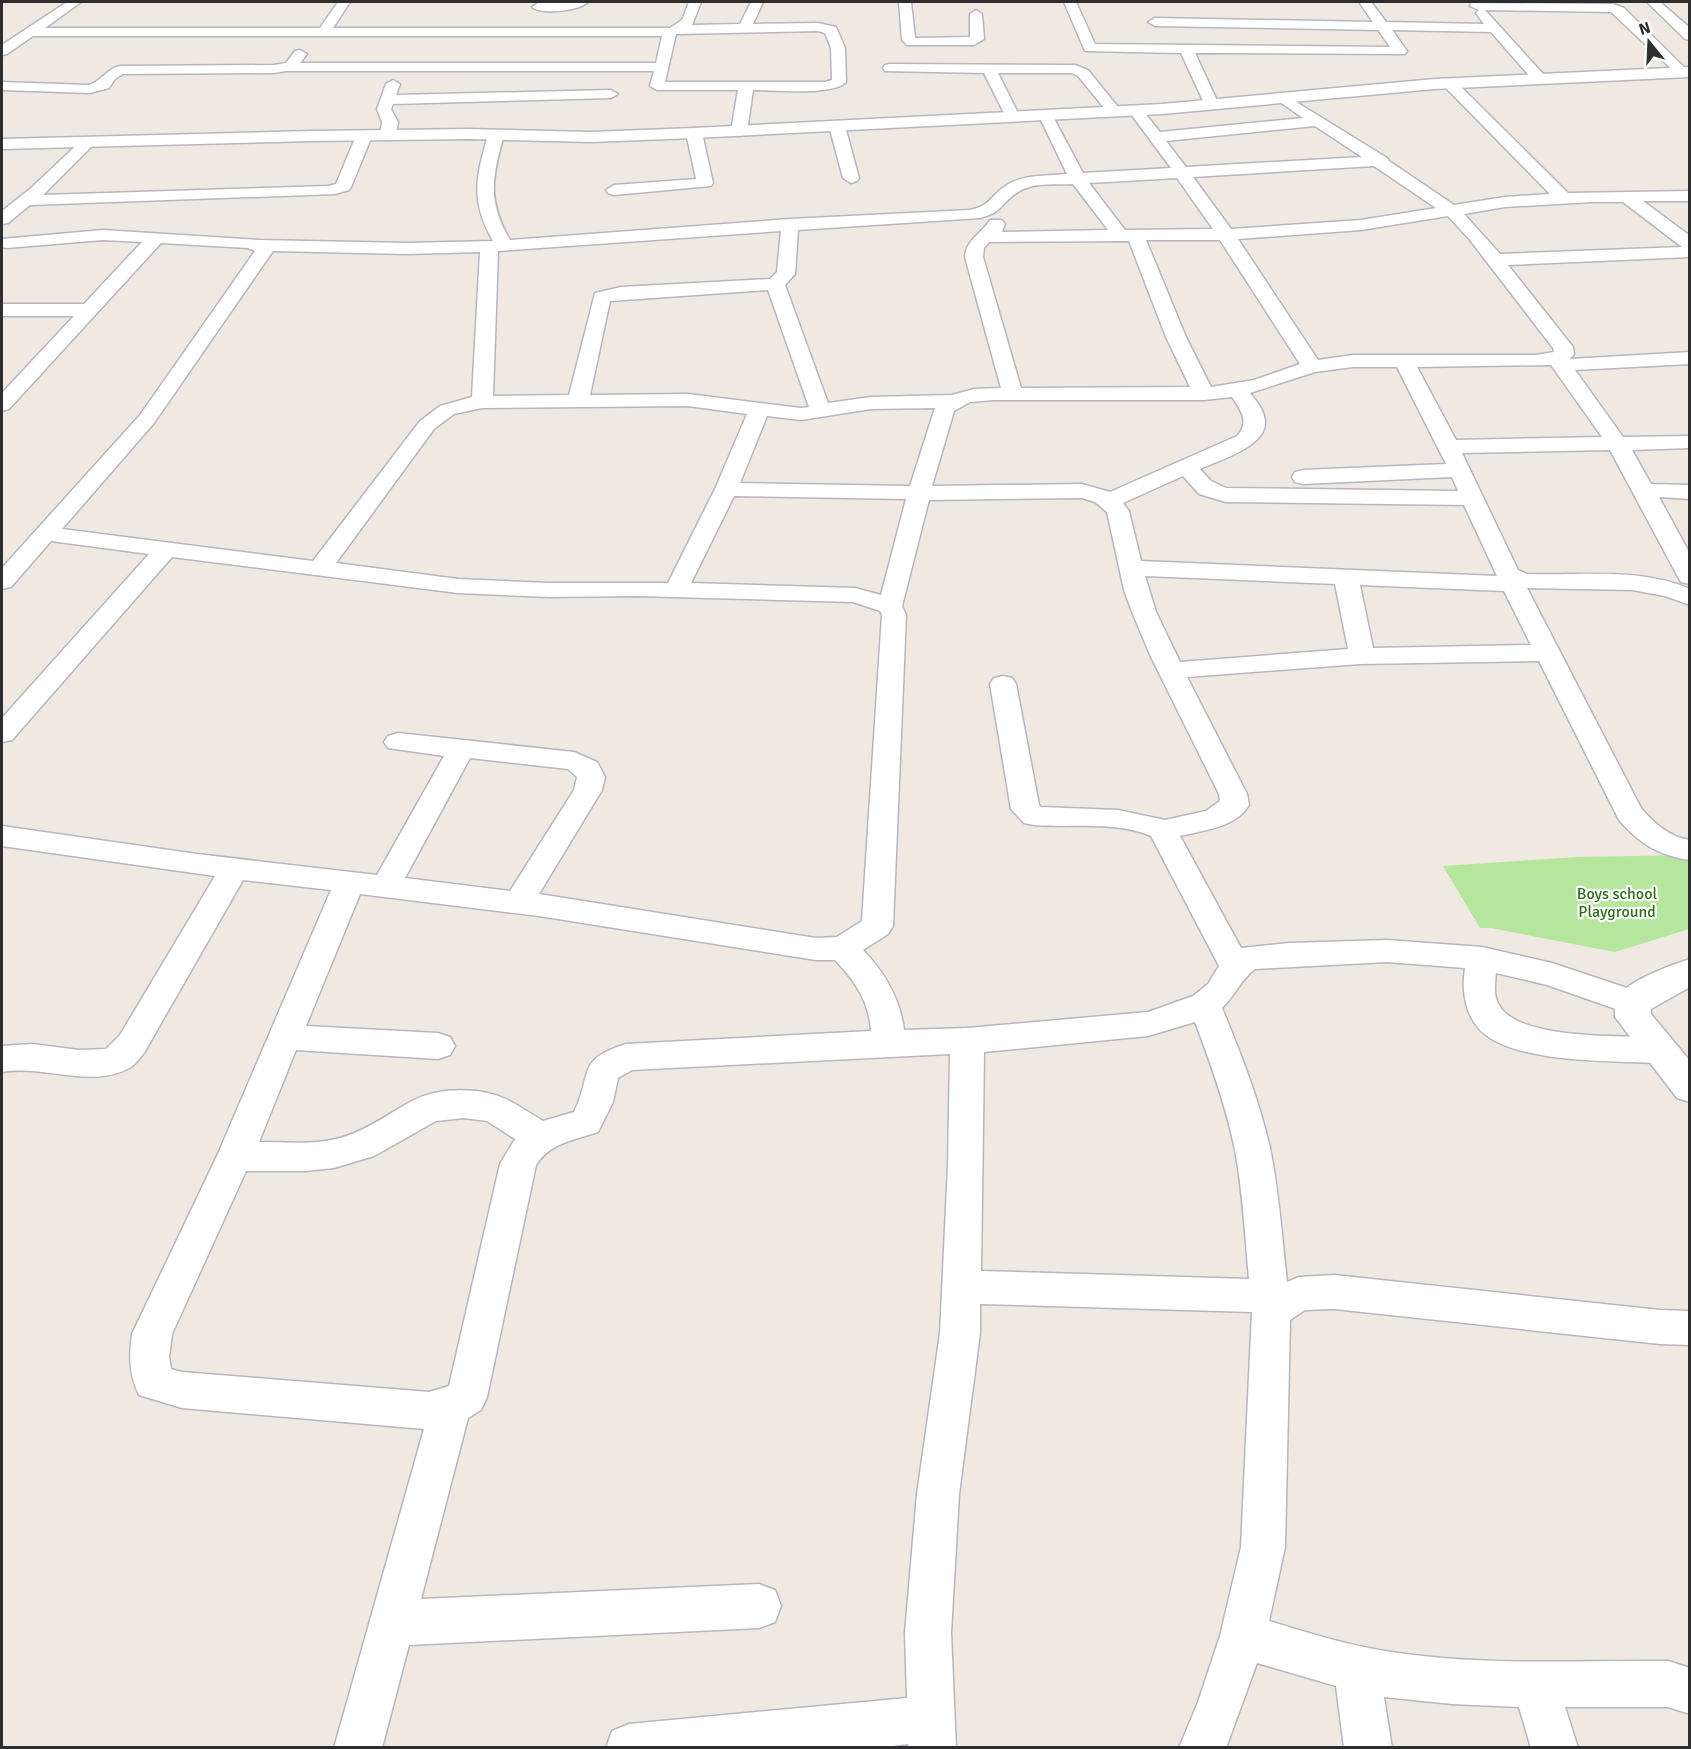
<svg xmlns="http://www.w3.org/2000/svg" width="1691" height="1749" font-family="Signika,sans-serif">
<rect width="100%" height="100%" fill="#efe9e1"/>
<path fill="#b6e59e" d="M 1689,855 L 1689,929 L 1615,952 L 1491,928 L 1480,928 L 1443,866 L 1578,857 Z"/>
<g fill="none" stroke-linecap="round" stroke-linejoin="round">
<g stroke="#b4b7c1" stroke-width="3">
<path id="street" d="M 67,2 L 81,2 L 45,28 L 320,28 L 338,2 L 350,2 L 333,28 L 670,28 L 682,20 L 689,2 L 701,2 L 692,25 L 740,24 L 751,2 L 763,2 L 753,24 L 818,23 L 836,27 L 845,48 L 846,82 C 833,96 773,90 753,90 L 747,131 L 739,136 L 731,131 L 738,90 L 657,90 L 650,86 L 654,71 L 286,71 L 274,73 L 123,74 L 115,79 L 109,88 L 90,93 L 2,90 L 2,82 L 89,85 C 102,81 106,69 120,66 L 274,65 L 286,63 L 295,51 L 300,50 L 307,54 L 300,63 L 656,63 L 662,36 L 33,36 L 7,54 L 2,55 L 2,45 ZM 818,31 L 825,33 L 831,48 L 832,80 L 825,82 L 665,82 L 676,34 Z
M 588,2 C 579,11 541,15 532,7 L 538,3 Z
M 899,2 L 911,2 L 915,38 L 970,37 L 970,14 L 976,10 L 982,14 L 984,39 L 974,45 L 907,45 L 902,40 Z
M 1064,2 L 1076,2 L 1095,44 L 1390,47 L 1378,30 L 1155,26 L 1148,22 L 1155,18 L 1373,22 L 1359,2 L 1371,2 L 1386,22 L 1484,24 L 1476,13 L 1479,10 L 1470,6 L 1471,3 L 1613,4 L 1624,8 L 1690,73 L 1683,76 L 1678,75 L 1611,12 L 1485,10 L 1544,75 L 1546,78 L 1544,81 L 1534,81 L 1491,32 L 1392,30 L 1407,51 L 1405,54 L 1195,53 L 1219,105 L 1212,109 L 1205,105 L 1181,53 L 1085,51 Z
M 1647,2 L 1660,2 L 1690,28 L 1690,40 L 1685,39 Z
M 890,64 L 1075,65 L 1088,70 L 1122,112 L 1120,115 L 1110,115 L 1078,76 L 1072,73 L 998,73 L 1020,117 L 1013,121 L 1006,117 L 984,73 L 885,71 L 883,68 L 885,65 Z
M 1449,79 L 1454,80 L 1568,193 L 1690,191 L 1690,201 L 1643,201 L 1690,236 L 1690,257 L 1508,265 L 1573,347 L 1574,354 L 1570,359 L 1690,352 L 1690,364 L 1575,370 L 1623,437 L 1690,436 L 1690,448 L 1632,450 L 1651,484 L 1690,485 L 1690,499 L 1659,497 L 1690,554 L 1690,584 L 1681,582 L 1678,577 L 1610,450 L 1462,453 L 1518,570 L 1527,574 C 1580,576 1640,567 1690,589 L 1690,605 L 1665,596 L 1632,590 L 1527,588 L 1641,808 C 1654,823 1669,837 1690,840 L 1690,860 C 1659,856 1639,843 1619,820 L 1539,661 L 1360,664 L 1187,677 L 1247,794 L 1249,805 C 1235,828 1204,830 1180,836 L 1241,948 L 1289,943 L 1387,940 L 1482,947 L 1552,963 L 1645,994 L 1649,1003 L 1645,1012 L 1633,1015 L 1547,985 L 1496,973 C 1495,983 1493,996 1499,1005 C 1518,1040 1622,1036 1659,1037 L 1671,1041 L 1676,1050 L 1671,1059 L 1659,1063 C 1613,1061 1529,1063 1490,1038 C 1466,1023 1461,993 1465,968 L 1387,962 L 1255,969 C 1241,979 1235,996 1222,1008 C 1241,1054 1259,1100 1270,1148 C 1279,1192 1282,1237 1287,1282 L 1299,1277 L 1334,1275 L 1660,1310 L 1690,1311 L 1690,1345 L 1660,1344 L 1334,1309 L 1305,1310 L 1290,1320 L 1285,1547 L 1269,1621 C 1311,1634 1354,1647 1398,1653 C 1487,1666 1578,1660 1668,1661 L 1690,1668 L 1690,1714 L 1668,1707 L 1565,1707 L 1578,1748 L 1531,1748 L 1519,1707 L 1452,1704 L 1384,1697 L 1392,1748 L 1344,1748 L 1336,1686 L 1257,1663 L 1226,1748 L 1179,1748 L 1198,1702 L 1220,1636 L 1241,1547 L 1252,1312 L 980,1304 L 980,1333 L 959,1494 L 951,1633 L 956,1748 L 908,1748 L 908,1744 L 877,1748 L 606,1748 L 612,1731 L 629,1724 L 907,1698 L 905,1633 L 917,1494 L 940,1333 L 948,1166 L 950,1054 L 632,1070 L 618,1078 L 613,1102 L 598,1132 C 574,1140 550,1143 536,1165 L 487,1397 L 481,1410 L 468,1418 L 421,1599 L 759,1584 L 775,1590 L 781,1606 L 775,1622 L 759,1628 L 409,1645 L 382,1748 L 334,1748 L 424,1429 L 182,1408 L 139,1395 C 129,1374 129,1356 132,1334 L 217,1156 L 331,890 L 243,880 L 144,1053 C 140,1057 136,1064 131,1067 C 93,1090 43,1064 2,1072 L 2,1046 L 32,1044 L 79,1050 L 106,1049 L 120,1035 L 215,876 L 2,846 L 2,826 L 197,854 L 377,875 L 444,756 L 388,748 L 384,742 L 388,736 L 398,733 L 574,752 L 597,762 L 605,777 L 602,790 L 539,894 L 816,938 L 837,937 L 862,921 L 882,615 L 880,611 L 853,602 L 636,596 L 549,597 L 458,593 L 172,557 L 12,740 L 2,742 L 2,718 L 149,554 L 51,541 L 11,587 L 2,589 L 2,568 L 140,415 L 255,251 L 248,248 L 161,243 L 9,409 L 2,411 L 2,393 L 74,316 L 2,316 L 2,304 L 84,304 L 142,242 L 103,240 L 7,248 L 2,247 L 2,239 L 103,230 L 259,240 L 407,243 L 493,241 C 470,201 476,177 488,135 L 496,130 L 504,135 C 492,177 487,201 510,240 L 790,219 L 969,210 C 992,206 990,195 1007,185 C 1024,174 1048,176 1067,174 L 1039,116 L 1041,113 L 1051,113 L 1083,173 L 1171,168 L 1128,110 L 1130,107 L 1140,107 L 1160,132 L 1303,118 L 1280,102 L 1278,99 L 1285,95 L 1387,158 L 1389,161 L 1454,205 L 1505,197 L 1550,194 L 1444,86 L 1442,83 L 1444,80 ZM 1315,126 L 1362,157 L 1186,167 L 1166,141 ZM 1374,166 L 1436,208 L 1361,220 L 1231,229 L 1193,177 ZM 1177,178 L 1213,229 L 1125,230 L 1089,183 ZM 1073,184 L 1108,230 L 1002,232 L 1005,224 L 1002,220 L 990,220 C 982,233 966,240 965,257 L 1001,388 L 974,389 L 952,395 L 871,397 L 828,403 L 785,285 L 795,274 L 798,230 L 980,218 C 1004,212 1000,203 1018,192 C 1033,182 1055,185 1073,184 ZM 1592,202 L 1623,202 L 1682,247 L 1500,254 L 1464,214 L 1505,207 ZM 1448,216 L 1470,240 L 1553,348 L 1554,352 L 1536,355 L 1353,355 L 1318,360 L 1238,239 L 1361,230 ZM 781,231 L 777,272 L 770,279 L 621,287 L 595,293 L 569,395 L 493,396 L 498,251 ZM 1146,240 L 1220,240 L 1300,364 L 1254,380 L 1211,387 L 1186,337 ZM 1129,241 L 1166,337 L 1190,387 L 1021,388 L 983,257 L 984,248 L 989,242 ZM 273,251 L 407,254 L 480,252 L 472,397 L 440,406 L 420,421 L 313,561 L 62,529 L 154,423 ZM 768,290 L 809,407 L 801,408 L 688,394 L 590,395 L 610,301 ZM 1551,365 L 1602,437 L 1456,440 L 1417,367 ZM 1353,367 L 1397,367 L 1446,464 L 1303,470 L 1295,472 L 1292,477 L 1295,482 L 1303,484 L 1452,477 L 1458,491 L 1226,488 L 1211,481 L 1200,469 C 1219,460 1266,447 1265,422 C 1265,411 1256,401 1250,393 L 1315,372 ZM 1232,397 C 1241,410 1250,423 1237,436 L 1110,492 L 1082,484 L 932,486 L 954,411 L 970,402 L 994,400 L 1204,400 ZM 688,406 L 747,414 L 715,489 L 668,583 L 549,583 L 458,579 L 336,563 L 434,429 L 454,414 L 482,408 ZM 935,408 L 910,486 L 740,483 L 767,416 L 801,420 L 871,409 ZM 1183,476 L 1199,494 L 1226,502 L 1464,505 L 1497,576 L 1141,561 L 1129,511 L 1123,503 ZM 734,496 L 906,499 L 881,595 L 855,588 L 691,583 ZM 1082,498 L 1095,502 L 1107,512 L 1124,590 L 1132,612 L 1151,657 L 1219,794 L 1220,801 L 1206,811 L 1165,820 L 1118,810 L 1041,807 L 1039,805 L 1016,684 L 1012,678 L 1003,676 L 994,678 L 990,684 L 1011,809 L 1024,823 L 1034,825 C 1071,828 1116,821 1151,836 L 1219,966 L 1208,984 L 1193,996 L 1148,1012 L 967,1028 L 904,1030 C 900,998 885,973 863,950 L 888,934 L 893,926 L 906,615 L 902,606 L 929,500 ZM 1145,576 L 1335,584 L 1348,649 L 1180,662 L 1156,612 ZM 1360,585 L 1504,591 L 1531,645 L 1373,648 ZM 470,758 L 568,769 L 577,777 L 574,790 L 510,891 L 405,878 ZM 360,894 L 539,916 L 816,960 L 835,960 C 855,981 869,1001 871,1031 L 626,1044 C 575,1060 593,1074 574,1112 L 543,1121 C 531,1114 520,1106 508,1100 C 482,1087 439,1087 414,1100 C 393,1111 372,1127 349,1135 C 321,1146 288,1142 259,1142 L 296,1050 L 438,1059 L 450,1055 L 455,1046 L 450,1037 L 438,1033 L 306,1026 ZM 1195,1022 C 1211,1064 1226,1106 1235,1150 C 1243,1193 1245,1236 1249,1279 L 981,1271 L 984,1052 L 1148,1036 ZM 464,1118 L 487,1121 L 515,1139 L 500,1164 L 449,1386 L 429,1392 L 182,1372 L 171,1369 L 169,1357 L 172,1334 L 246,1171 L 305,1171 L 334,1168 L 374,1156 L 436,1121 Z
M 393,80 L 400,84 L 396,95 L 611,90 L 618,94 L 611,98 L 393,104 L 391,109 L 398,122 L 396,135 L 388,140 L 380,135 L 382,122 L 377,109 L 386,84 Z
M 837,121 L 845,126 L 859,178 L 857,181 L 851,183 L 843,178 L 829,126 Z
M 694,128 L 702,133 L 713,183 L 711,186 L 614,195 L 608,193 L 606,190 L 614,185 L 696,179 L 686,133 Z
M 364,131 L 372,136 L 351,187 L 349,190 L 335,194 L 30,205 L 8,223 L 2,224 L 2,211 L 30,189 L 83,139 L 93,139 L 96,142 L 43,195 L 328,186 L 336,184 L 356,136 Z"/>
</g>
<g stroke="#b4b7c1" stroke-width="3">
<path id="secondary" d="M 1690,67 L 1690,77 L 1435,89 L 1162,114 L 694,138 L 591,142 L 469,139 L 312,141 L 2,149 L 2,139 L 312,131 L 469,129 L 591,132 L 694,128 L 1162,104 L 1435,79 Z
M 1690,959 L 1690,987 L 1651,1009 L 1651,1014 L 1690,1061 L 1690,1102 L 1677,1098 L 1615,1017 C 1615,1009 1614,1001 1620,994 C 1633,979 1671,965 1690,959 Z"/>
</g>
<use href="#street" fill="#fff" fill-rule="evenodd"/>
<use href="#secondary" fill="#fff" fill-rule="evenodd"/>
</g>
<g text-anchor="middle" stroke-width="4.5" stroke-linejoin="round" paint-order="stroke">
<g font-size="16" fill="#2c6e1b" stroke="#fff">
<text x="1617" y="899">Boys school<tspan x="1617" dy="18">Playground</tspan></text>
</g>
</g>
<rect width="1691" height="1749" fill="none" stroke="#2e2e2e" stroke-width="6"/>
<g transform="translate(1649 42) rotate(342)" stroke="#ffffff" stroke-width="4.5" paint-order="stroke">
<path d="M0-4.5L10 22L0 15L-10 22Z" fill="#2e2e2e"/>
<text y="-9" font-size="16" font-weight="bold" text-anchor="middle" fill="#2e2e2e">N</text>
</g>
</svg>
